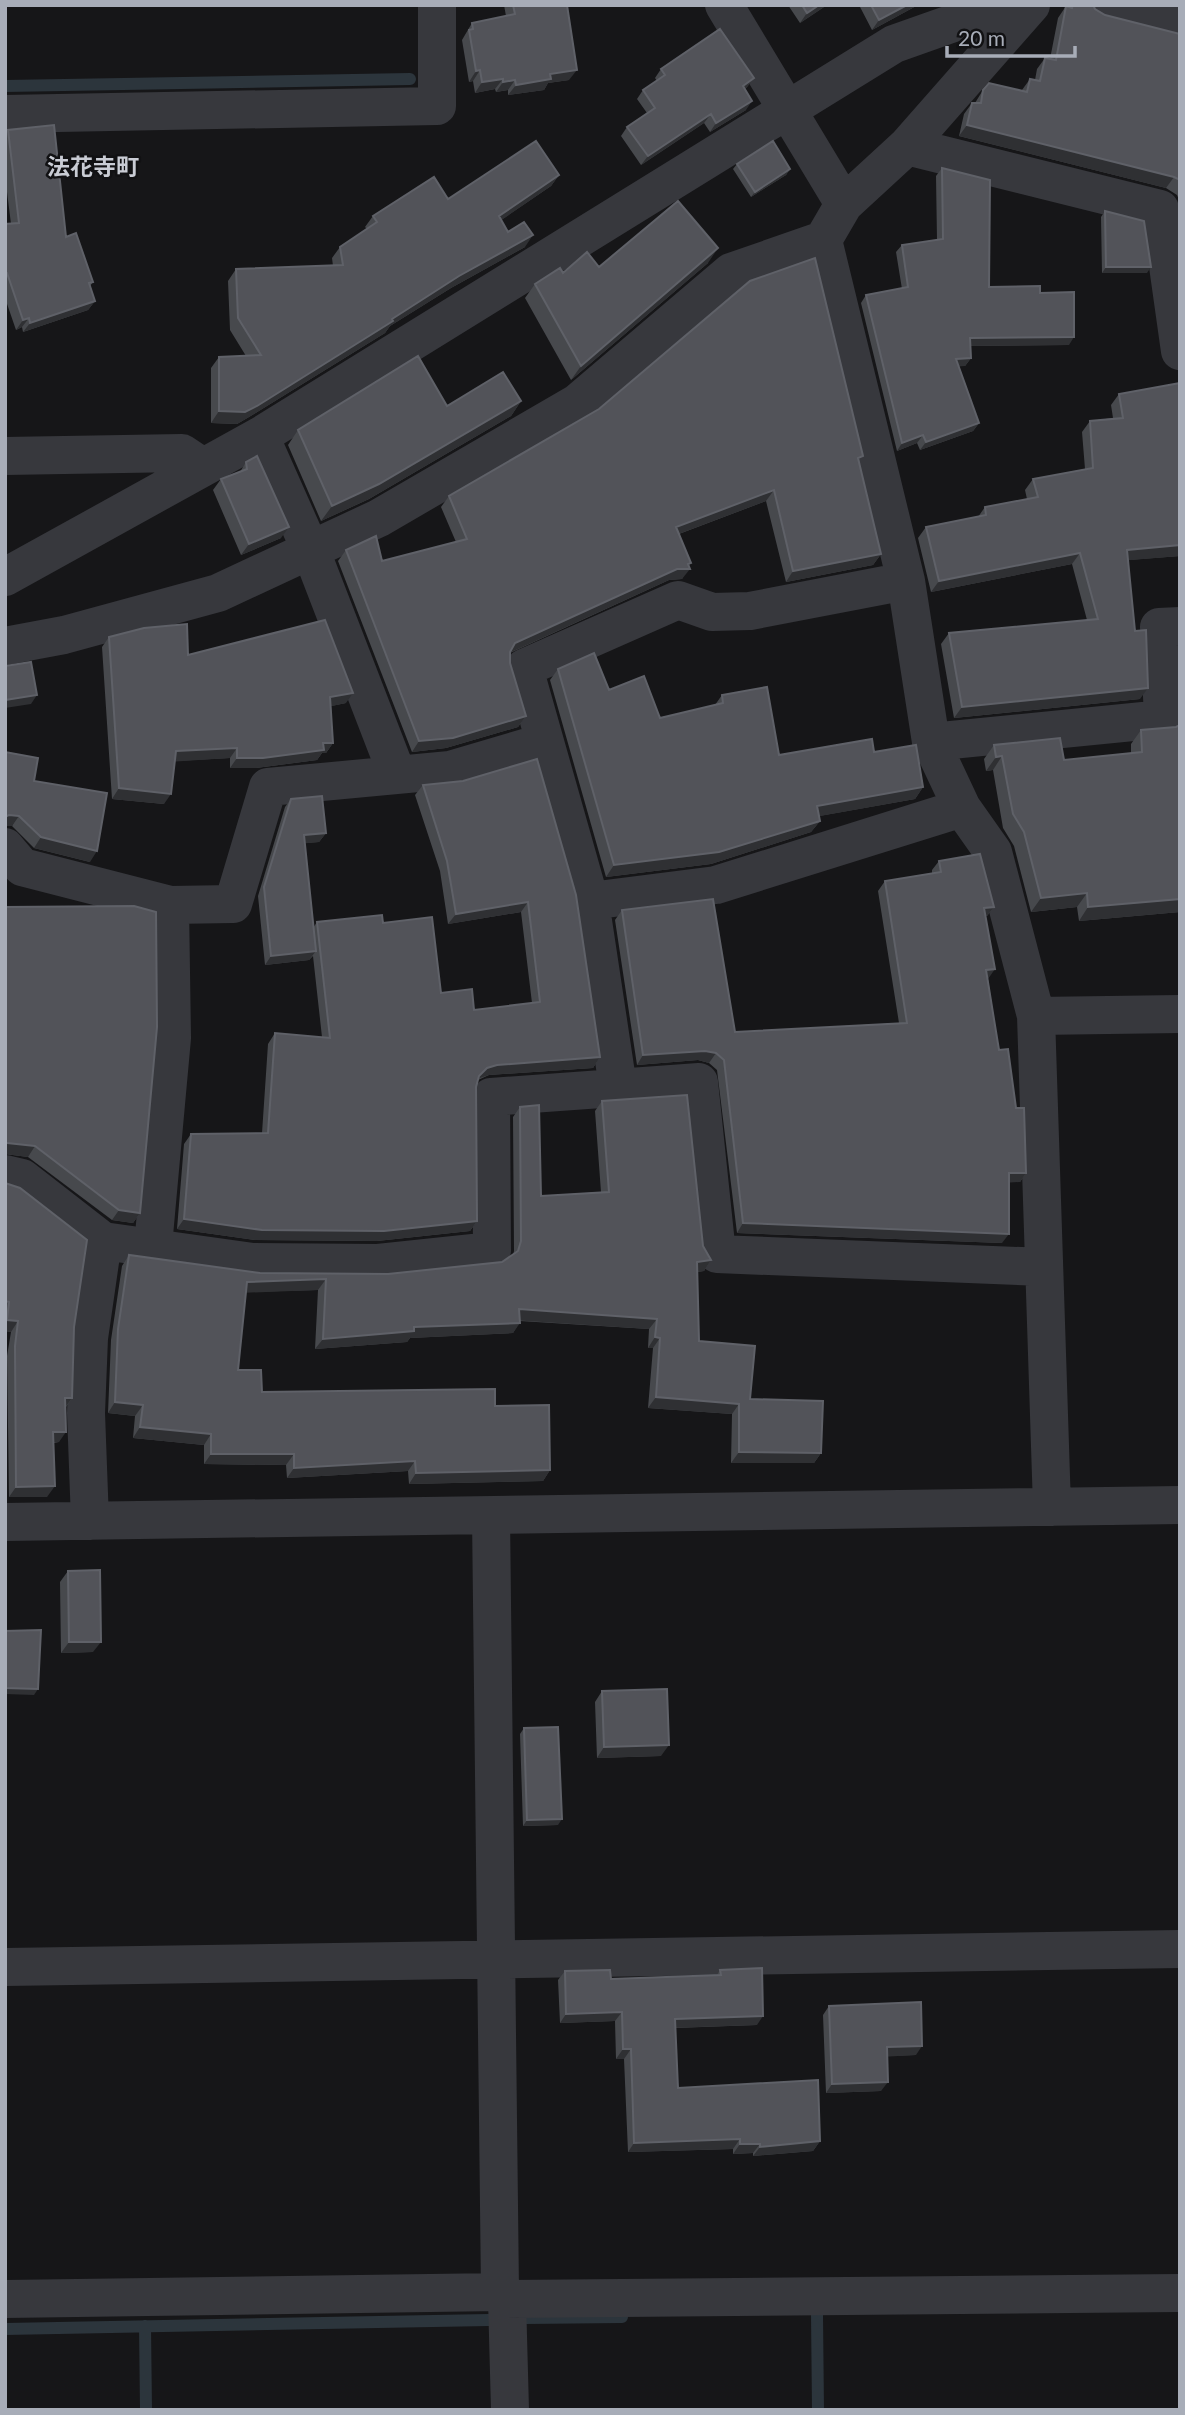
<svg xmlns="http://www.w3.org/2000/svg" width="1185" height="2415" font-family="Lato,'Noto Sans JP',sans-serif">
<rect width="100%" height="100%" fill="#161618"/>
<g fill="none" stroke-linecap="round" stroke-linejoin="round">
<path stroke="#2c353c" stroke-width="12" d="M 5,86 L 410,79
M 817,2315 L 818,2410
M 525,2318 L 622,2317
M 145,2326 L 146,2410
M 5,2329 L 489,2320"/>
<path stroke="#37383d" stroke-width="38" d="M 724,5 L 844,204
M 1031,5 L 907,146 L 844,204 L 823,240 L 906,581 L 931,742 L 962,808 L 993,852 L 1036,1016 L 1052,1507
M 1103,5 L 1180,25
M 5,114 L 437,106 L 437,5
M 907,146 L 1160,209 L 1180,351
M 260,436 L 311,551 L 397,774
M 5,456 L 182,453 L 203,467
M 5,577 L 260,436 L 894,44 L 1004,5
M 5,646 L 64,635 L 218,593 L 379,518 L 577,403 L 731,272 L 823,240
M 931,742 L 1163,719 L 1159,627 L 1180,626
M 5,847 L 22,867 L 170,905 L 233,904 L 268,787 L 450,770 L 545,742
M 590,901 L 716,885 L 962,808
M 1036,1016 L 1180,1014
M 618,1087 L 590,901 L 524,668 L 678,600 L 712,612 L 750,611 L 906,581
M 5,1174 L 22,1178 L 103,1241 L 253,1262 L 378,1263 L 492,1251 L 491,1097 L 699,1082 L 717,1254 L 1044,1267
M 153,1246 L 172,1038 L 170,905
M 491,1516 L 500,2292 L 507,2299 L 510,2410
M 90,1521 L 86,1413 L 89,1338 L 103,1241
M 5,1522 L 1180,1505
M 5,1967 L 1180,1949
M 5,2299 L 500,2292
M 507,2299 L 1180,2293"/>
</g>
<path fill="#47494d" d="M 504,5 L 567,5 L 569,80 L 548,83 L 544,90 L 508,95 L 508,90 L 496,92 L 495,89 L 475,93 L 473,81 L 469,82 L 462,40 L 472,23 L 506,16 Z
M 788,5 L 827,5 L 800,23 Z
M 859,5 L 918,5 L 872,30 Z
M 1069,5 L 1093,5 L 1095,9 L 1105,15 L 1180,34 L 1180,202 L 1177,195 L 1166,188 L 959,136 L 964,114 L 972,103 L 975,103 L 983,90 L 1022,90 L 1030,79 L 1035,80 L 1037,69 L 1045,58 L 1050,59 L 1058,18 L 1066,6 L 1068,7 Z
M 661,69 L 754,78 L 747,87 L 745,89 L 746,110 L 710,132 L 704,123 L 641,165 L 621,136 L 627,127 L 647,113 L 637,99 L 643,90 L 657,81 L 655,78 Z
M 8,130 L 66,237 L 93,282 L 90,286 L 95,301 L 88,310 L 23,332 L 22,327 L 16,330 L 5,298 L 5,224 L 11,224 L 5,176 L 5,134 Z
M 737,164 L 790,169 L 786,175 L 751,197 L 733,169 Z
M 942,168 L 989,287 L 1040,293 L 1069,345 L 970,346 L 971,358 L 965,366 L 959,366 L 979,423 L 973,431 L 920,450 L 917,443 L 897,451 L 861,303 L 866,295 L 902,289 L 896,252 L 902,245 L 937,240 L 936,176 Z
M 559,175 L 551,186 L 501,220 L 508,232 L 525,247 L 451,288 L 390,326 L 385,333 L 249,417 L 237,424 L 211,423 L 211,368 L 219,357 L 246,356 L 230,330 L 228,281 L 236,269 L 333,266 L 332,258 L 340,247 L 367,229 L 365,227 L 373,216 Z
M 1105,211 L 1147,273 L 1102,273 L 1101,217 Z
M 708,263 L 571,380 L 525,298 L 535,284 L 563,273 L 599,267 Z
M 1180,383 L 1180,556 L 1128,560 L 1140,699 L 954,718 L 941,644 L 949,633 L 1087,620 L 1072,564 L 931,592 L 918,538 L 926,527 L 978,517 L 985,507 L 1027,499 L 1025,490 L 1033,479 L 1085,469 L 1082,432 L 1090,421 L 1113,418 L 1111,405 L 1119,394 Z
M 521,401 L 511,416 L 369,499 L 321,521 L 288,445 L 298,430 Z
M 246,462 L 281,538 L 241,555 L 213,490 L 221,479 L 240,472 Z
M 859,462 L 881,554 L 873,565 L 786,582 L 766,501 L 679,534 L 689,566 L 682,579 L 669,580 L 510,653 L 510,663 L 526,716 L 518,727 L 446,748 L 412,752 L 338,561 L 346,550 L 382,561 L 456,542 L 441,507 L 449,496 Z
M 109,637 L 188,655 L 346,703 L 331,706 L 333,743 L 326,753 L 322,753 L 317,760 L 256,768 L 230,768 L 230,758 L 175,761 L 164,804 L 112,799 L 102,647 Z
M 558,669 L 609,690 L 660,718 L 715,705 L 722,695 L 779,755 L 874,752 L 923,787 L 915,799 L 819,816 L 820,821 L 811,832 L 711,864 L 606,877 L 550,680 Z
M 1141,730 L 1180,912 L 1079,921 L 1077,907 L 1031,912 L 1014,846 L 1003,828 L 993,770 L 986,771 L 984,759 L 994,745 L 1064,760 L 1131,754 L 1131,744 Z
M 537,759 L 600,1057 L 593,1068 L 489,1075 L 478,1080 L 476,1087 L 477,1221 L 470,1231 L 377,1241 L 255,1240 L 177,1229 L 184,1144 L 191,1134 L 262,1133 L 268,1044 L 275,1033 L 322,1037 L 313,956 L 309,960 L 265,965 L 258,896 L 285,807 L 291,799 L 326,833 L 319,842 L 305,843 L 313,928 L 317,922 L 383,923 L 441,993 L 474,1010 L 532,1003 L 521,912 L 448,924 L 440,871 L 415,795 L 423,785 L 463,781 Z
M 34,781 L 90,862 L 34,848 L 12,826 Z
M 939,861 L 994,907 L 987,916 L 986,916 L 988,979 L 999,1050 L 1016,1108 L 1026,1173 L 1020,1182 L 1009,1182 L 1002,1243 L 737,1233 L 717,1070 L 709,1063 L 698,1060 L 637,1065 L 615,920 L 622,910 L 735,1032 L 899,1023 L 878,891 L 885,881 L 932,874 L 932,870 Z
M 5,907 L 140,1213 L 133,1223 L 112,1220 L 28,1157 L 5,1154 Z
M 602,1101 L 703,1246 L 711,1260 L 704,1271 L 697,1272 L 699,1341 L 750,1399 L 821,1453 L 814,1463 L 731,1463 L 732,1414 L 648,1408 L 653,1348 L 648,1348 L 649,1329 L 520,1321 L 513,1333 L 410,1338 L 407,1342 L 315,1349 L 318,1290 L 246,1292 L 238,1370 L 262,1392 L 495,1406 L 550,1470 L 543,1481 L 409,1484 L 408,1471 L 287,1478 L 286,1465 L 204,1464 L 204,1445 L 133,1438 L 135,1416 L 108,1413 L 111,1340 L 122,1266 L 129,1255 L 260,1273 L 388,1274 L 502,1262 L 513,1255 L 514,1251 L 513,1117 L 520,1107 L 541,1196 L 601,1192 L 595,1111 Z
M 5,1183 L 74,1327 L 72,1398 L 66,1407 L 59,1442 L 54,1443 L 47,1497 L 9,1497 L 7,1356 L 11,1332 L 5,1331 Z
M 68,1571 L 93,1652 L 61,1653 L 60,1582 Z
M 602,1691 L 661,1756 L 597,1758 L 595,1702 Z
M 524,1728 L 558,1825 L 523,1826 L 520,1734 Z
M 720,1970 L 757,2025 L 675,2028 L 678,2088 L 820,2141 L 813,2151 L 753,2156 L 753,2153 L 733,2154 L 733,2149 L 628,2152 L 624,2059 L 616,2059 L 615,2021 L 560,2023 L 558,1980 L 565,1971 L 611,1979 L 717,1975 Z
M 829,2006 L 916,2055 L 887,2056 L 881,2091 L 826,2093 L 823,2015 Z"/>
<path fill="#2f3033" d="M 819,5 L 827,5 L 800,23 L 807,13 Z
M 907,5 L 918,5 L 872,30 L 879,20 Z
M 480,70 L 473,81 L 469,82 L 476,71 Z
M 577,70 L 569,80 L 548,83 L 544,90 L 508,95 L 516,85 L 550,74 Z
M 754,78 L 747,87 L 737,95 L 743,86 Z
M 503,79 L 495,89 L 475,93 L 482,82 Z
M 515,80 L 508,90 L 496,92 L 503,82 Z
M 752,101 L 746,110 L 710,132 L 716,123 Z
M 711,114 L 704,123 L 641,165 L 648,156 Z
M 967,125 L 1174,177 L 1166,188 L 959,136 Z
M 790,169 L 786,175 L 751,197 L 755,192 Z
M 559,175 L 551,186 L 490,228 L 499,216 Z
M 533,235 L 525,247 L 451,288 L 390,326 L 385,333 L 249,417 L 237,424 L 211,423 L 219,411 Z
M 718,248 L 708,263 L 571,380 L 581,366 Z
M 1106,267 L 1151,267 L 1147,273 L 1102,273 Z
M 95,301 L 88,310 L 23,332 L 30,323 Z
M 29,318 L 22,327 L 16,330 L 23,320 Z
M 1074,337 L 1069,345 L 964,346 L 970,338 Z
M 971,358 L 965,366 L 951,367 L 956,359 Z
M 521,401 L 511,416 L 369,499 L 321,521 L 332,506 Z
M 979,423 L 973,431 L 920,450 L 926,442 Z
M 923,435 L 917,443 L 897,451 L 902,443 Z
M 774,490 L 766,501 L 668,538 L 676,527 Z
M 289,527 L 281,538 L 241,555 L 249,544 Z
M 1180,545 L 1180,556 L 1119,561 L 1127,550 Z
M 1080,553 L 1072,564 L 931,592 L 939,581 Z
M 881,554 L 873,565 L 786,582 L 793,571 Z
M 691,563 L 687,569 L 690,569 L 682,579 L 669,580 L 507,654 L 515,643 Z
M 1148,688 L 1140,699 L 954,718 L 962,707 Z
M 353,693 L 346,703 L 323,708 L 330,697 Z
M 37,695 L 31,704 L 5,708 L 5,700 Z
M 526,716 L 518,727 L 446,748 L 412,752 L 419,741 Z
M 323,743 L 333,743 L 326,753 L 322,753 L 317,760 L 256,768 L 230,768 L 237,758 Z
M 237,748 L 230,758 L 168,762 L 176,751 Z
M 1002,756 L 993,770 L 986,771 L 996,757 Z
M 923,787 L 915,799 L 809,818 L 817,806 Z
M 119,788 L 171,794 L 164,804 L 112,799 Z
M 9,815 L 19,816 L 12,826 L 5,826 L 5,817 Z
M 820,821 L 811,832 L 711,864 L 606,877 L 614,865 Z
M 326,833 L 319,842 L 298,844 L 304,835 Z
M 41,837 L 97,851 L 90,862 L 34,848 Z
M 1087,893 L 1077,907 L 1031,912 L 1041,898 Z
M 1180,899 L 1180,912 L 1079,921 L 1088,907 Z
M 528,902 L 521,912 L 448,924 L 456,914 Z
M 994,907 L 987,916 L 978,917 L 984,908 Z
M 316,951 L 309,960 L 265,965 L 271,956 Z
M 995,969 L 988,979 L 986,970 Z
M 705,1051 L 716,1053 L 709,1063 L 698,1060 L 637,1065 L 643,1055 Z
M 600,1057 L 593,1068 L 489,1075 L 480,1078 L 472,1086 L 479,1076 L 487,1068 L 497,1065 Z
M 5,1143 L 7,1143 L 35,1146 L 28,1157 L 5,1154 Z
M 1009,1173 L 1026,1173 L 1020,1182 L 1002,1183 Z
M 119,1210 L 140,1213 L 133,1223 L 112,1220 Z
M 184,1219 L 477,1221 L 470,1231 L 377,1241 L 255,1240 L 177,1229 Z
M 743,1223 L 1009,1234 L 1002,1243 L 737,1233 Z
M 711,1260 L 704,1271 L 689,1273 L 697,1262 Z
M 326,1279 L 318,1290 L 239,1293 L 247,1282 Z
M 519,1309 L 657,1319 L 649,1329 L 512,1320 Z
M 7,1320 L 18,1321 L 11,1332 L 5,1331 L 5,1322 Z
M 520,1323 L 513,1333 L 410,1338 L 407,1342 L 315,1349 L 323,1339 L 414,1327 Z
M 655,1337 L 660,1338 L 653,1348 L 648,1348 Z
M 656,1397 L 739,1404 L 732,1414 L 648,1408 Z
M 65,1398 L 72,1398 L 64,1409 Z
M 115,1402 L 143,1405 L 135,1416 L 108,1413 Z
M 140,1427 L 211,1434 L 204,1445 L 133,1438 Z
M 53,1432 L 66,1432 L 59,1442 L 46,1443 Z
M 739,1452 L 821,1453 L 814,1463 L 731,1463 Z
M 211,1454 L 294,1454 L 286,1465 L 204,1464 Z
M 415,1461 L 408,1471 L 287,1478 L 294,1468 Z
M 550,1470 L 543,1481 L 409,1484 L 416,1473 Z
M 55,1486 L 47,1497 L 9,1497 L 16,1487 Z
M 69,1642 L 101,1642 L 93,1652 L 61,1653 Z
M 5,1688 L 38,1689 L 34,1695 L 5,1694 Z
M 669,1745 L 661,1756 L 597,1758 L 604,1747 Z
M 562,1819 L 558,1825 L 523,1826 L 527,1820 Z
M 622,2012 L 615,2021 L 560,2023 L 566,2014 Z
M 763,2016 L 757,2025 L 669,2028 L 675,2019 Z
M 922,2046 L 916,2055 L 880,2057 L 887,2047 Z
M 623,2049 L 631,2049 L 624,2059 L 616,2059 Z
M 888,2082 L 881,2091 L 826,2093 L 832,2084 Z
M 740,2139 L 733,2149 L 628,2152 L 634,2143 Z
M 820,2141 L 813,2151 L 753,2156 L 760,2147 Z
M 740,2144 L 760,2144 L 753,2153 L 733,2154 Z"/>
<path fill="#525359" stroke="#5f6168" stroke-width="2" d="M 513,5 L 567,5 L 577,70 L 550,74 L 551,79 L 516,85 L 515,80 L 503,82 L 503,79 L 482,82 L 480,70 L 476,71 L 469,30 L 473,29 L 472,23 L 515,14 Z
M 802,5 L 819,5 L 807,13 Z
M 871,5 L 907,5 L 879,20 Z
M 1073,5 L 1093,5 L 1095,9 L 1105,15 L 1180,34 L 1180,180 L 1174,177 L 967,125 L 972,103 L 981,103 L 983,90 L 989,83 L 1027,92 L 1030,79 L 1040,81 L 1045,58 L 1056,60 L 1066,6 L 1072,8 Z
M 720,29 L 754,78 L 743,86 L 752,101 L 716,123 L 711,114 L 648,156 L 627,127 L 655,108 L 643,90 L 665,75 L 661,69 Z
M 54,125 L 66,237 L 76,233 L 93,282 L 89,283 L 95,301 L 30,323 L 29,318 L 23,320 L 7,273 L 5,273 L 5,224 L 19,223 L 8,130 Z
M 536,141 L 559,175 L 499,216 L 508,232 L 524,222 L 533,235 L 459,276 L 392,319 L 393,321 L 257,406 L 245,412 L 219,411 L 219,357 L 261,355 L 238,318 L 236,269 L 343,265 L 340,247 L 377,222 L 373,216 L 434,177 L 448,199 Z
M 773,141 L 790,169 L 755,192 L 737,164 Z
M 942,168 L 990,180 L 989,287 L 1040,286 L 1040,293 L 1074,292 L 1074,337 L 970,338 L 971,358 L 956,359 L 979,423 L 926,442 L 923,435 L 902,443 L 866,295 L 908,287 L 902,245 L 943,239 Z
M 678,201 L 718,248 L 581,366 L 535,284 L 560,268 L 563,273 L 587,252 L 599,267 Z
M 1105,211 L 1144,221 L 1151,267 L 1106,267 Z
M 815,258 L 863,456 L 858,458 L 881,554 L 793,571 L 774,490 L 676,527 L 691,563 L 688,564 L 690,569 L 677,569 L 515,643 L 510,652 L 510,663 L 526,716 L 453,738 L 419,741 L 346,550 L 376,536 L 382,561 L 467,539 L 449,496 L 599,409 L 750,281 Z
M 418,356 L 447,406 L 503,372 L 521,401 L 379,484 L 332,506 L 298,430 Z
M 1180,383 L 1180,545 L 1127,550 L 1135,631 L 1146,630 L 1148,688 L 962,707 L 949,633 L 1098,619 L 1080,553 L 939,581 L 926,527 L 986,515 L 985,507 L 1038,497 L 1033,479 L 1093,468 L 1090,421 L 1123,418 L 1119,394 Z
M 257,456 L 289,527 L 249,544 L 221,479 L 247,469 L 246,462 Z
M 325,620 L 353,693 L 330,697 L 333,743 L 323,743 L 324,750 L 263,758 L 237,758 L 237,748 L 176,751 L 171,794 L 119,788 L 109,637 L 144,628 L 187,624 L 188,655 Z
M 594,653 L 609,690 L 644,676 L 660,718 L 723,703 L 722,695 L 767,687 L 779,755 L 872,739 L 874,752 L 916,745 L 923,787 L 817,806 L 820,821 L 719,852 L 614,865 L 558,669 Z
M 31,662 L 37,695 L 5,700 L 5,666 Z
M 1180,725 L 1180,899 L 1088,907 L 1087,893 L 1041,898 L 1024,832 L 1013,814 L 1002,756 L 996,757 L 994,745 L 1060,738 L 1064,760 L 1142,752 L 1141,730 L 1176,727 Z
M 5,752 L 38,758 L 34,781 L 107,793 L 97,851 L 41,837 L 19,816 L 9,815 L 5,817 Z
M 537,759 L 576,895 L 600,1057 L 497,1065 L 487,1068 L 479,1076 L 476,1087 L 477,1221 L 384,1231 L 262,1230 L 184,1219 L 191,1134 L 268,1133 L 275,1033 L 330,1038 L 317,922 L 382,915 L 383,923 L 432,917 L 441,993 L 472,989 L 474,1010 L 540,1002 L 528,902 L 456,914 L 447,861 L 423,785 L 463,781 Z
M 322,796 L 326,833 L 304,835 L 316,951 L 271,956 L 264,887 L 291,799 Z
M 980,854 L 994,907 L 984,908 L 995,969 L 986,970 L 999,1050 L 1008,1049 L 1016,1108 L 1024,1108 L 1026,1173 L 1009,1173 L 1009,1234 L 743,1223 L 724,1060 L 716,1053 L 705,1051 L 643,1055 L 622,910 L 713,899 L 735,1032 L 907,1023 L 885,881 L 941,872 L 939,861 Z
M 134,906 L 156,912 L 157,1027 L 140,1213 L 119,1210 L 35,1146 L 7,1143 L 5,1143 L 5,907 Z
M 687,1095 L 703,1246 L 711,1260 L 697,1262 L 699,1341 L 755,1346 L 750,1399 L 823,1401 L 821,1453 L 739,1452 L 739,1404 L 656,1397 L 660,1338 L 655,1337 L 657,1319 L 519,1309 L 520,1323 L 414,1327 L 414,1331 L 323,1339 L 326,1279 L 247,1282 L 238,1370 L 261,1370 L 262,1392 L 495,1389 L 495,1406 L 549,1405 L 550,1470 L 416,1473 L 415,1461 L 294,1468 L 294,1454 L 211,1454 L 211,1434 L 140,1427 L 143,1405 L 115,1402 L 118,1329 L 129,1255 L 260,1273 L 388,1274 L 502,1262 L 518,1251 L 521,1241 L 520,1107 L 539,1105 L 541,1196 L 609,1192 L 602,1101 Z
M 5,1183 L 20,1188 L 87,1240 L 74,1327 L 72,1398 L 65,1398 L 66,1432 L 53,1432 L 55,1486 L 16,1487 L 15,1346 L 18,1321 L 7,1320 L 9,1302 L 5,1301 Z
M 100,1570 L 101,1642 L 69,1642 L 68,1571 Z
M 41,1630 L 38,1689 L 5,1688 L 5,1631 Z
M 667,1689 L 669,1745 L 604,1747 L 602,1691 Z
M 558,1727 L 562,1819 L 527,1820 L 524,1728 Z
M 762,1968 L 763,2016 L 675,2019 L 678,2088 L 818,2080 L 820,2141 L 760,2147 L 760,2144 L 740,2144 L 740,2139 L 634,2143 L 631,2049 L 623,2049 L 622,2012 L 566,2014 L 565,1971 L 610,1970 L 611,1979 L 721,1975 L 720,1970 Z
M 921,2002 L 922,2046 L 887,2047 L 888,2082 L 832,2084 L 829,2006 Z"/>
<g text-anchor="middle" stroke-width="5" stroke-linejoin="round" paint-order="stroke">
<g font-size="23" font-weight="bold" fill="#c9ccd4" stroke="#111113">
<text x="93" y="175">法花寺町</text>
</g>
</g>
<rect width="1185" height="2415" fill="none" stroke="#a8adb8" stroke-width="14"/>
<path d="M947 46v10h128v-10" fill="none" stroke="#a8adb8" stroke-width="3.5"/>
<text x="958" y="46" font-size="21" fill="#a8adb8" stroke="#111113" stroke-width="5" paint-order="stroke">20 m</text>
</svg>
